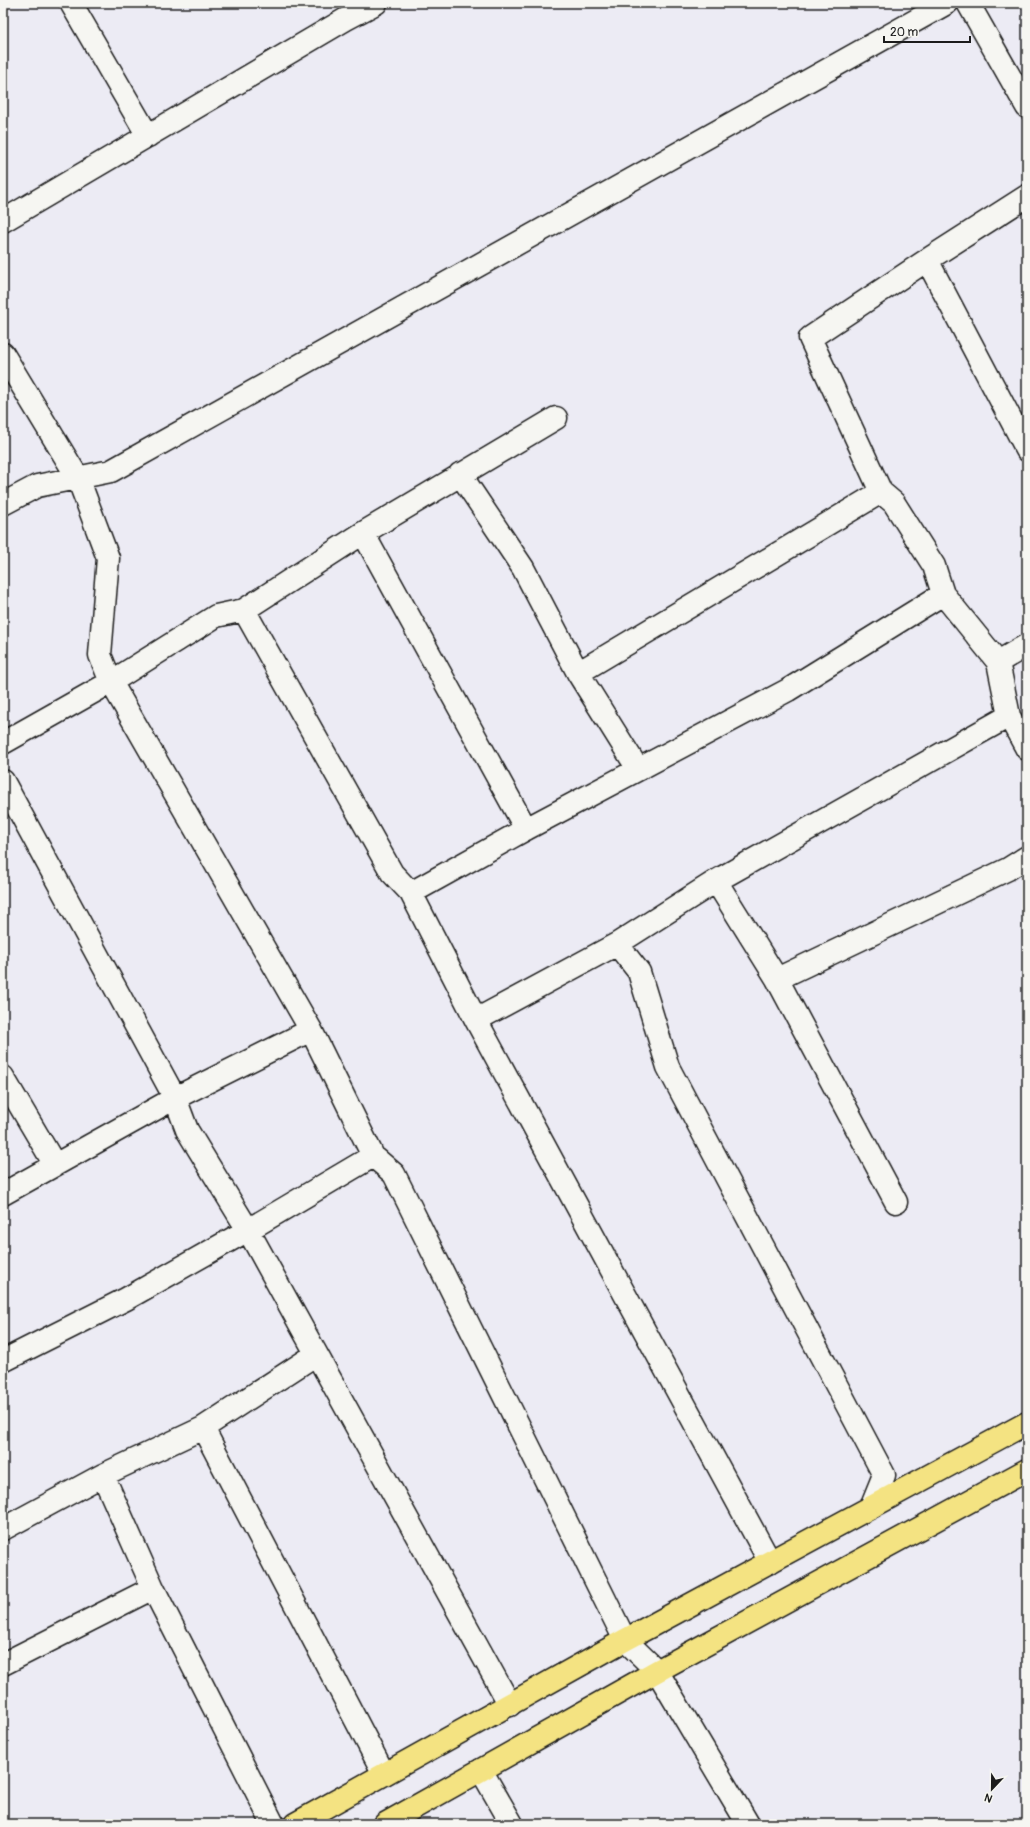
<svg xmlns="http://www.w3.org/2000/svg" width="1030" height="1827" font-family="Pangolin,sans-serif">
<rect width="100%" height="100%" fill="#ecebf4"/>
<filter id="ink" filterUnits="userSpaceOnUse"><feTurbulence type="fractalNoise" baseFrequency=".025" numOctaves="2"/><feDisplacementMap in="SourceGraphic" scale="8" xChannelSelector="R" yChannelSelector="G"/><feConvolveMatrix kernelMatrix="1 2 1 2 8 2 1 2 1" color-interpolation-filters="sRGB"/></filter>
<g filter="url(#ink)">
<g fill="none" stroke-linecap="round" stroke-linejoin="round">
<g stroke="#1c1c1c" stroke-width="25">
<path id="minor" d="M 71,3 L 148,136
M 968,3 L 1027,107
M 1027,196 L 927,260 L 810,338 L 881,492 L 894,503 L 934,566 L 943,594 L 998,662 L 1009,716 L 1027,749
M 3,221 L 346,19 L 376,3
M 927,260 L 1027,450
M 3,354 L 78,478 L 108,558 L 100,655 L 111,682 L 311,1030
M 460,474 L 523,568 L 578,673 L 638,769
M 3,504 L 37,486 L 111,471 L 947,3
M 363,533 L 526,829
M 244,610 L 392,873 L 411,893 L 476,1020 L 770,1562
M 998,662 L 1027,645
M 578,673 L 881,492
M 3,743 L 111,682 L 216,616 L 244,610 L 363,533 L 556,418
M 3,781 L 175,1098 L 187,1130 L 248,1230 L 126,1299 L 3,1361
M 716,881 L 777,979 L 896,1202
M 411,893 L 526,829 L 788,690 L 943,594
M 617,944 L 639,972 L 668,1067 L 884,1475 L 871,1507
M 777,979 L 1008,869 L 1027,857
M 476,1020 L 617,944 L 716,881 L 1009,716
M 3,1077 L 55,1165
M 373,1156 L 248,1230 L 510,1705
M 3,1194 L 175,1098 L 311,1030 L 373,1156 L 394,1174 L 625,1640 L 657,1671 L 748,1824
M 203,1428 L 384,1774
M 103,1475 L 153,1588 L 273,1824
M 3,1529 L 103,1475 L 203,1428 L 315,1355
M 3,1664 L 153,1588
M 481,1770 L 512,1824"/>
</g>
<g stroke="#1c1c1c" stroke-width="25">
<path id="major" d="M 295,1824 L 625,1640 L 1027,1423
M 385,1824 L 657,1671 L 1027,1470"/>
</g>
<use href="#minor" stroke="#f6f6f2" stroke-width="22"/>
<use href="#major" stroke="#f4e382" stroke-width="22"/>
</g>
</g>
<rect width="1030" height="1827" fill="none" stroke="#f6f6f2" stroke-width="16"/>
<rect x="8" y="8" width="1014" height="1811" fill="none" stroke="#1c1c1c" stroke-width="1.5" filter="url(#ink)"/>
<g transform="translate(992 1789) rotate(202)" stroke="#f6f6f2" stroke-width="3" paint-order="stroke">
<path d="M0-3L7 15L0 10L-7 15Z" fill="#1c1c1c"/>
<text y="-6" font-size="11" font-weight="bold" text-anchor="middle" fill="#1c1c1c">N</text>
</g>
<path d="M884 36v6h86v-6" fill="none" stroke="#1c1c1c" stroke-width="2"/>
<text x="890" y="36" font-size="12" fill="#1c1c1c" stroke="#f6f6f2" stroke-width="3" paint-order="stroke">20 m</text>
</svg>
